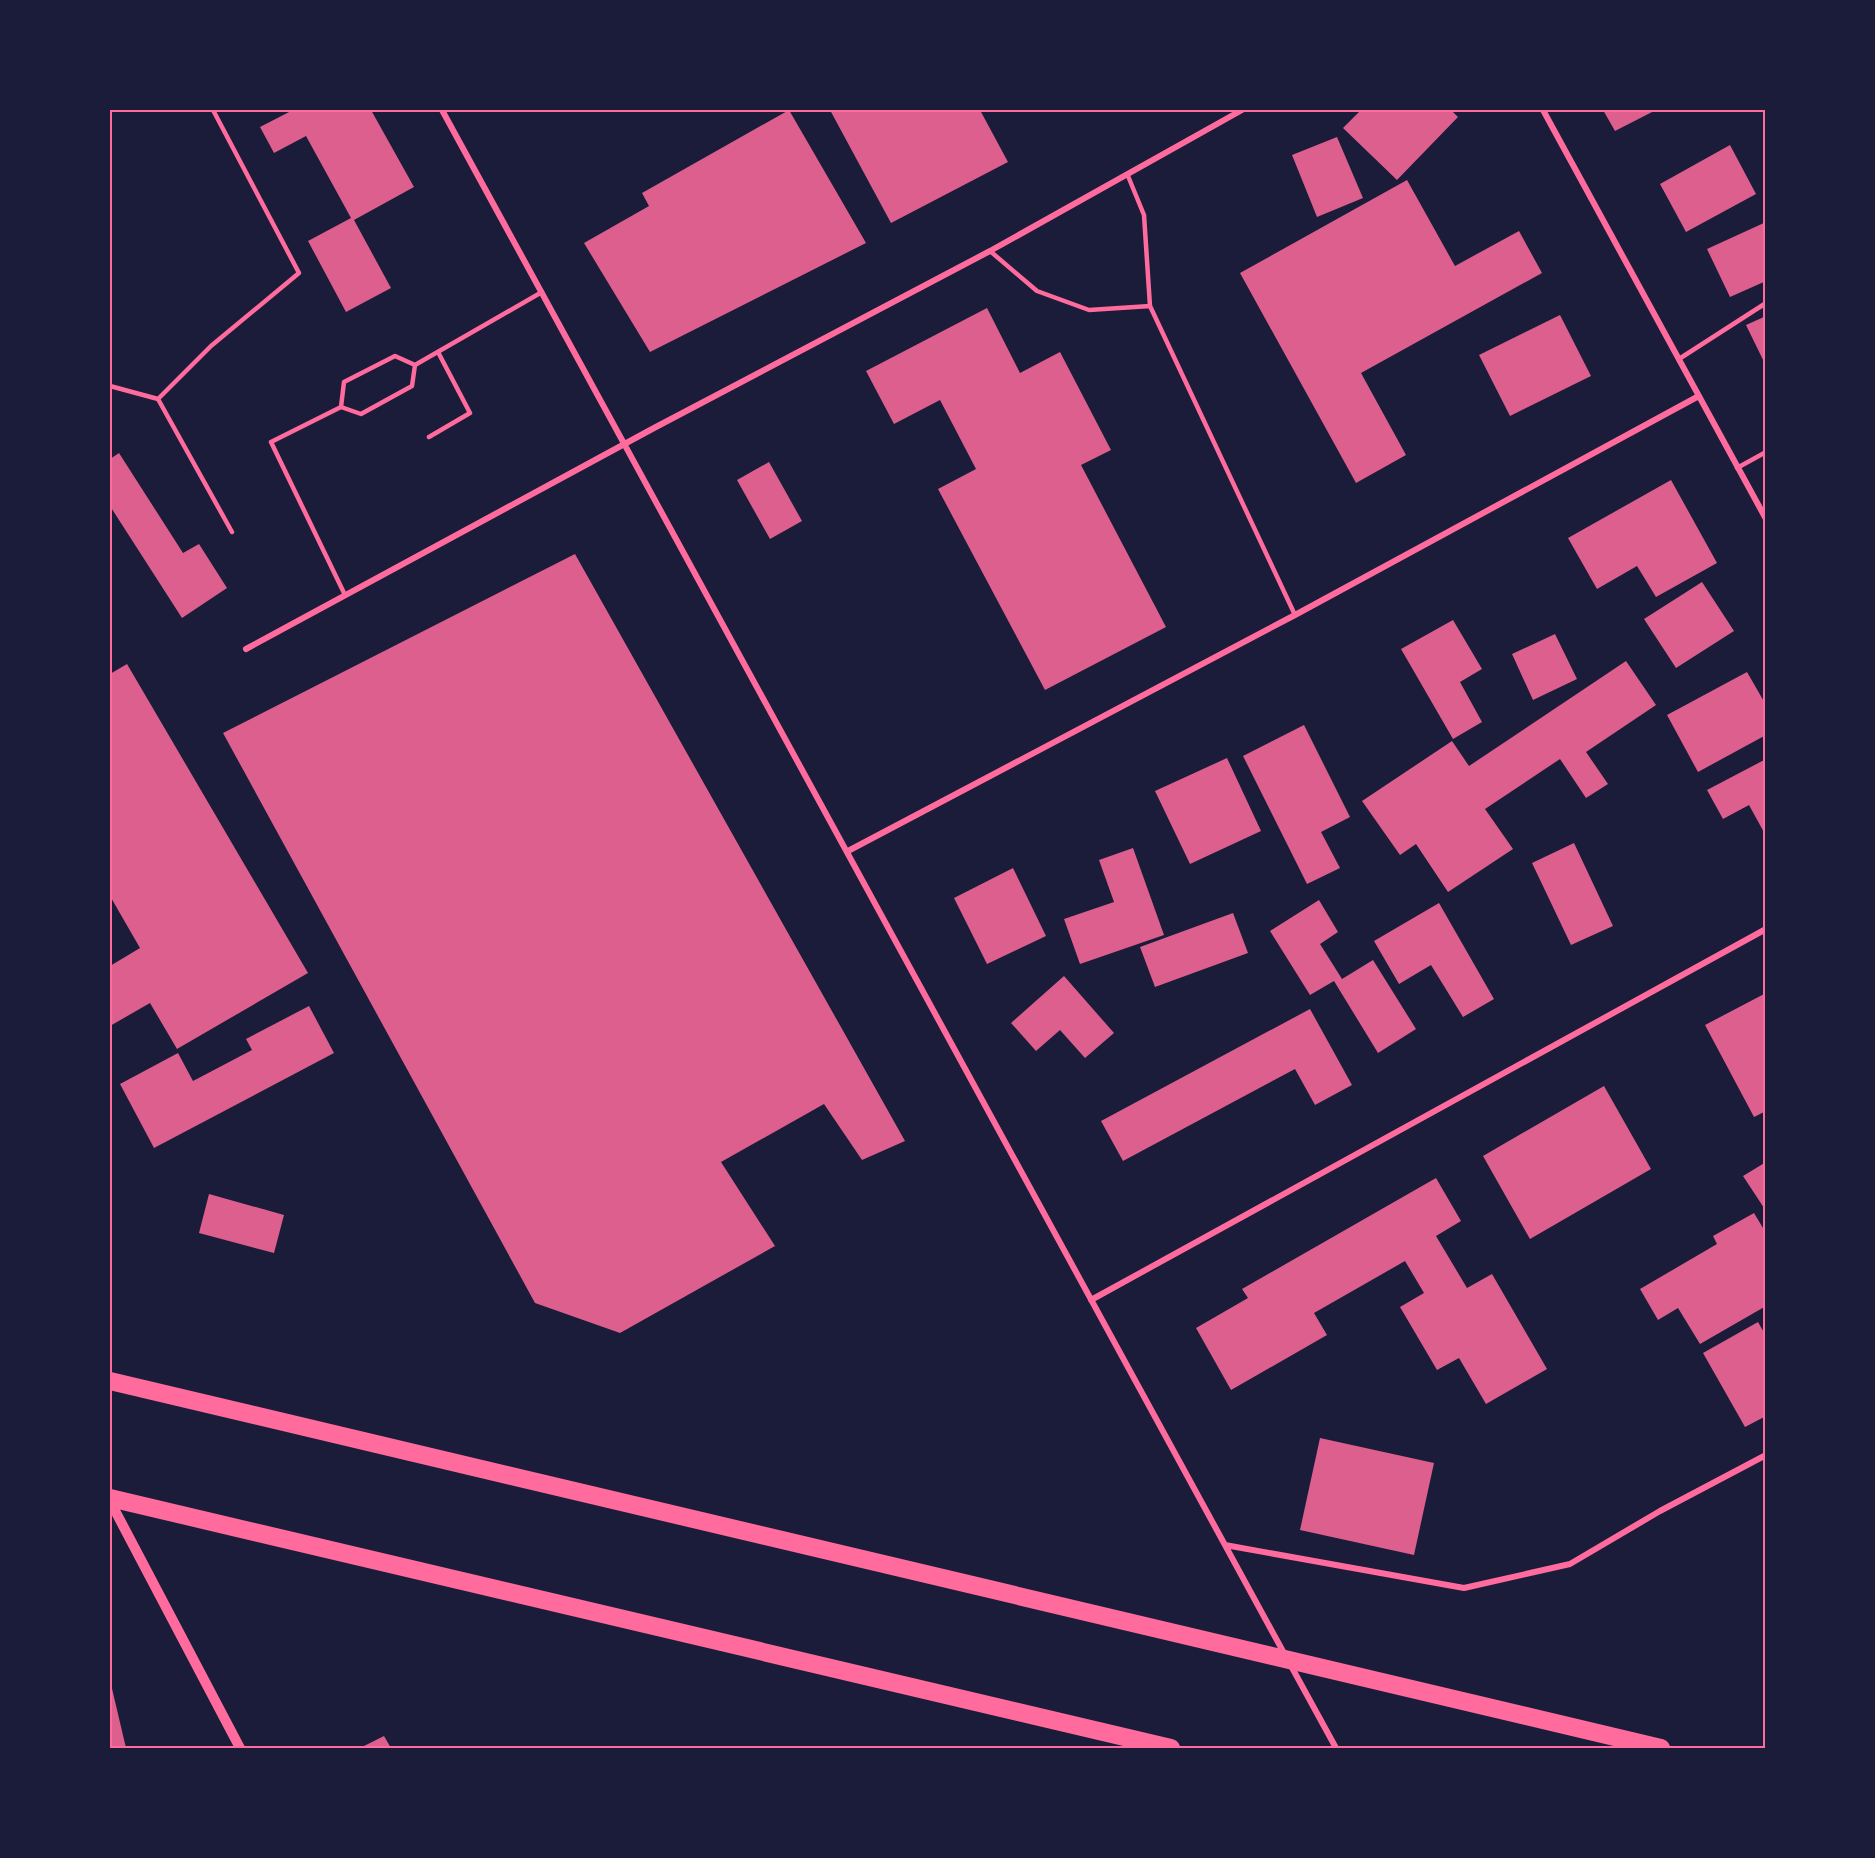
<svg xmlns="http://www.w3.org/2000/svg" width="1875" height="1858" font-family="Overpass,sans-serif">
<rect width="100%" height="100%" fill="#1b1b3a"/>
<path fill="#dd5f8e" d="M 293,110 L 371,110 L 414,187 L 354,220 L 391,288 L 346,312 L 308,241 L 351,218 L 306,136 L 274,153 L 260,127 Z
M 789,110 L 866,243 L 650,352 L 584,243 L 649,206 L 642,193 Z
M 830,110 L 980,110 L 1008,162 L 891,223 Z
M 1361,110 L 1451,110 L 1458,117 L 1397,180 L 1343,128 Z
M 1603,110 L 1656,110 L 1615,131 Z
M 1337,137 L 1363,198 L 1317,217 L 1292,155 Z
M 1730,145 L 1756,194 L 1686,232 L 1660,184 Z
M 1407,180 L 1455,266 L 1519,231 L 1542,273 L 1361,373 L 1406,455 L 1356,483 L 1240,273 Z
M 1766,222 L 1766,281 L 1730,297 L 1707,249 Z
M 987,308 L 1020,373 L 1060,352 L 1111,450 L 1081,465 L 1166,627 L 1045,690 L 938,489 L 976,469 L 940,400 L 894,424 L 866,371 Z
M 1560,315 L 1591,376 L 1510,416 L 1479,355 Z
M 1766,316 L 1766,366 L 1746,325 Z
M 119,453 L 183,553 L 199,544 L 227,588 L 182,618 L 110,506 L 110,459 Z
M 769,462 L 802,521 L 770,539 L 737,480 Z
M 1671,480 L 1717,563 L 1656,597 L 1637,566 L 1597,589 L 1568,538 Z
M 575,554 L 905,1141 L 862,1160 L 824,1104 L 721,1162 L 775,1246 L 620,1333 L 535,1303 L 223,733 Z
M 1702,582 L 1734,631 L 1676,668 L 1644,619 Z
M 1453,620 L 1482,669 L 1460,682 L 1482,722 L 1453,739 L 1401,649 Z
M 1555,634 L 1577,679 L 1533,700 L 1512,654 Z
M 1626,661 L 1656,705 L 1586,752 L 1608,784 L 1586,798 L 1560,759 L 1485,809 L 1513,849 L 1448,892 L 1416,844 L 1400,855 L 1362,801 L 1452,741 L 1469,766 Z
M 127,664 L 308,973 L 177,1049 L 150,1003 L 110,1026 L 110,966 L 140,948 L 110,896 L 110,674 Z
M 1747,672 L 1766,705 L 1766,735 L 1698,772 L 1667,715 Z
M 1304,725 L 1350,817 L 1321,832 L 1340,868 L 1307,884 L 1243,756 Z
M 1227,758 L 1261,831 L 1190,864 L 1155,791 Z
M 1766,759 L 1766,836 L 1749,805 L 1723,819 L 1707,790 Z
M 1574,843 L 1613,926 L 1571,945 L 1532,863 Z
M 1133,848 L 1164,935 L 1080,964 L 1064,919 L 1114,902 L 1099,860 Z
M 1013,868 L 1046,936 L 987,964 L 954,898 Z
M 1319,900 L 1338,932 L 1320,944 L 1342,979 L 1373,960 L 1416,1029 L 1378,1053 L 1334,981 L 1310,995 L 1270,931 Z
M 1439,903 L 1494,999 L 1463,1017 L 1431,965 L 1399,984 L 1374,941 Z
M 1233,913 L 1248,953 L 1155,987 L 1140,947 Z
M 1064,976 L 1114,1033 L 1085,1058 L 1060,1030 L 1036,1051 L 1011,1023 Z
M 1766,993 L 1766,1111 L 1754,1117 L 1705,1025 Z
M 309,1006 L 334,1053 L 154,1148 L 120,1084 L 178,1053 L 193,1081 L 252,1050 L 246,1039 Z
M 1310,1009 L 1352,1085 L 1315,1105 L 1295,1069 L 1123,1161 L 1101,1121 Z
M 1604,1086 L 1651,1169 L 1530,1239 L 1483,1156 Z
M 1766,1162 L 1766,1211 L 1743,1176 Z
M 1436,1178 L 1461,1221 L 1436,1236 L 1467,1288 L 1492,1274 L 1547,1369 L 1486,1404 L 1459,1358 L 1437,1370 L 1400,1307 L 1424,1293 L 1405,1261 L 1314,1313 L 1327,1335 L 1231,1390 L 1196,1328 L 1248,1298 L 1242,1289 Z
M 209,1194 L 284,1215 L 274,1253 L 199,1233 Z
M 1754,1213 L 1766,1233 L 1766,1306 L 1700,1344 L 1678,1308 L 1658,1320 L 1640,1289 L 1717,1244 L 1713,1236 Z
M 1758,1322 L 1766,1336 L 1766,1416 L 1745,1427 L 1703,1353 Z
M 1320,1438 L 1434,1463 L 1414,1555 L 1300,1530 Z
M 110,1680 L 126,1748 L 110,1748 Z
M 384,1736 L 391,1748 L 360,1748 Z"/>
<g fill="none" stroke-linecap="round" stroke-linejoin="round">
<path stroke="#ff6b9d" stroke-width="4.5" d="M 1128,176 L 1144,215 L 1150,306 L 1295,615
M 990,251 L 1037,291 L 1089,310 L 1150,306
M 1679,359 L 1766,303
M 415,365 L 542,292
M 110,386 L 158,399 L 232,532
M 158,399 L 211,346 L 299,273 L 213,110
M 341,407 L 344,382 L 395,356 L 415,365
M 429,437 L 470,413 L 438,352
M 1737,468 L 1766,452
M 345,595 L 271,442 L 341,407 L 361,414 L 412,386 L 415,365"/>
<path stroke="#ff6b9d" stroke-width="6" d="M 442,110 L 1285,1655
M 1543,110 L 1766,519
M 246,649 L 654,428 L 990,251 L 1242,110
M 848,851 L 1295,615 L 1697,397
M 1091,1300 L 1766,929
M 1225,1545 L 1464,1588 L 1570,1564 L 1660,1511 L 1766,1455
M 1290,1664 L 1336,1748"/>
<path stroke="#ff6b9d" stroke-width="10" d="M 110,1501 L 240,1748"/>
<path stroke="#ff6b9d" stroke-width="18" d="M 110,1381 L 1661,1748
M 110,1498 L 1171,1748"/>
</g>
<rect width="1875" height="1858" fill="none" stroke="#1b1b3a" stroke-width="222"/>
<rect x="111" y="111" width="1653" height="1636" fill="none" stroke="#ff6b9d" stroke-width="2"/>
</svg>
